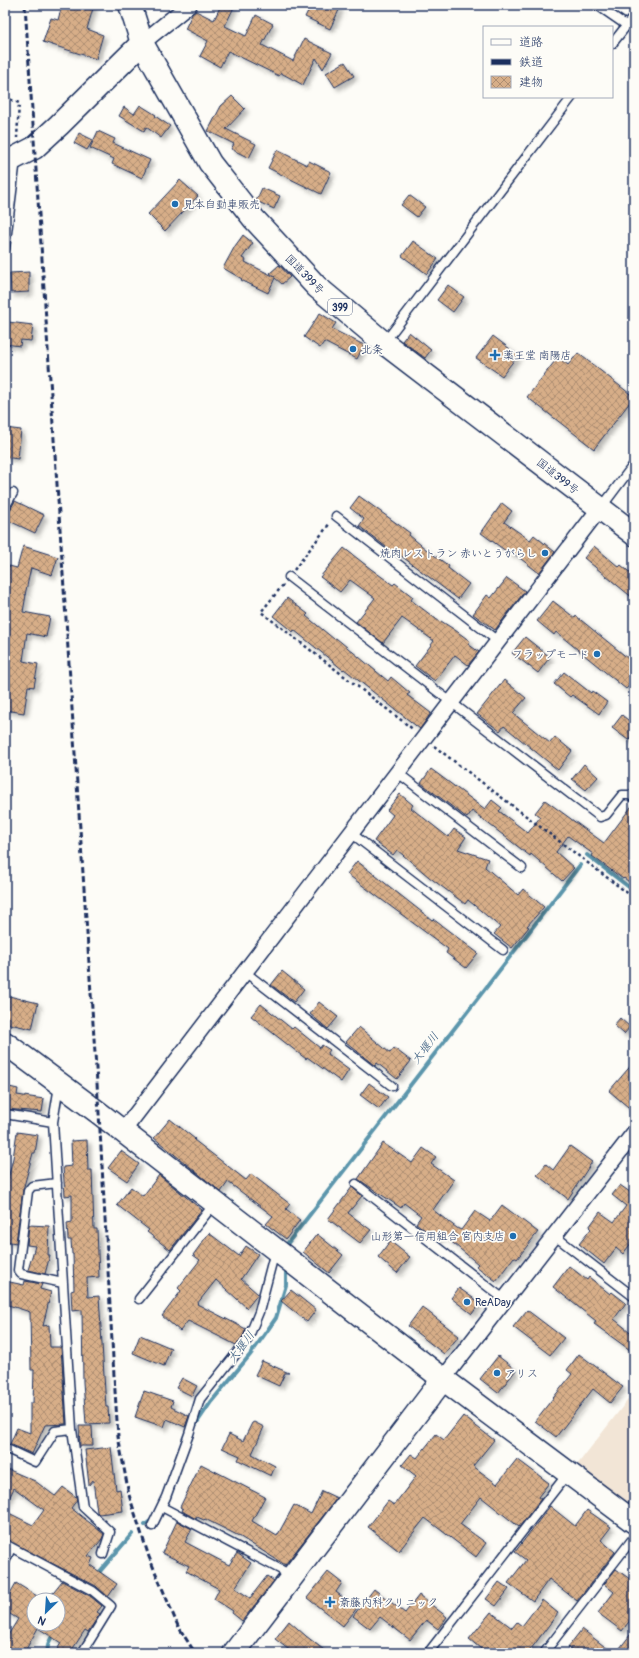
<svg xmlns="http://www.w3.org/2000/svg" width="639" height="1658" font-family="Pangolin,'Klee One',sans-serif">
<defs>
<pattern id="building-cross-hatch" width="8" height="8" patternUnits="userSpaceOnUse"><rect width="8" height="8" fill="#d7ae88"/><path d="M0 0l8 8M0 8l8-8" fill="none" stroke="#ae8e72"/></pattern>
<filter id="shadow"><feDropShadow dx="3.5" dy="3.5" stdDeviation="2" flood-color="#0004"/></filter>
</defs>
<rect width="100%" height="100%" fill="#fdfcf7"/>
<filter id="ink" filterUnits="userSpaceOnUse"><feTurbulence type="fractalNoise" baseFrequency=".025" numOctaves="2"/><feDisplacementMap in="SourceGraphic" scale="8" xChannelSelector="R" yChannelSelector="G"/><feConvolveMatrix kernelMatrix="1 2 1 2 8 2 1 2 1" color-interpolation-filters="sRGB"/></filter>
<g filter="url(#ink)">
<path fill="#f2e5d6" d="M 634,1392 L 634,1509 L 577,1465 Z"/>
<g fill="none" stroke-linecap="round" stroke-linejoin="round">
<path stroke="#5c96ac" stroke-width="4" d="M 587,855 L 634,891
M 287,1244 L 516,949 L 580,865
M 194,1427 L 211,1402 L 250,1355 L 276,1318 L 286,1285 L 286,1270
M 145,1525 L 154,1518
M 96,1576 L 132,1534
M 48,1653 C 46,1646 50,1639 54,1633"/>
</g>
<path fill="url(#building-cross-hatch)" stroke="#1b2f5e" filter="url(#shadow)" d="M 62,5 L 94,5 L 87,29 L 103,35 L 96,59 L 43,42 L 51,18 L 58,20 Z
M 221,5 L 235,5 L 225,26 L 246,36 L 256,15 L 273,24 L 262,45 L 293,61 L 304,39 L 332,53 L 323,69 L 316,58 L 303,85 L 281,73 L 279,76 L 228,51 L 220,67 L 200,56 L 208,41 L 185,29 L 192,14 L 196,11 L 214,20 Z
M 311,5 L 333,5 L 340,8 L 330,29 L 305,17 Z
M 345,62 L 354,76 L 335,87 L 326,73 Z
M 232,96 L 245,109 L 226,129 L 256,144 L 249,158 L 231,149 L 234,144 L 208,131 L 221,106 Z
M 140,105 L 156,115 L 155,116 L 170,126 L 161,138 L 146,127 L 144,131 L 119,116 L 124,107 L 134,114 Z
M 98,131 L 115,139 L 113,143 L 150,160 L 142,178 L 112,164 L 114,159 L 90,148 Z
M 79,133 L 93,140 L 87,150 L 74,143 Z
M 277,150 L 307,165 L 309,161 L 331,172 L 321,194 L 268,168 Z
M 180,180 L 198,196 L 165,231 L 148,214 Z
M 262,188 L 280,196 L 274,209 L 256,201 Z
M 409,195 L 425,207 L 417,217 L 401,205 Z
M 243,235 L 253,243 L 242,258 L 246,260 L 245,262 L 275,277 L 270,273 L 279,265 L 290,277 L 282,284 L 275,278 L 268,293 L 241,280 L 242,279 L 223,268 L 235,246 Z
M 413,241 L 438,259 L 427,274 L 402,256 Z
M 29,272 L 29,292 L 11,293 L 10,273 Z
M 448,285 L 464,297 L 453,312 L 437,300 Z
M 320,313 L 336,323 L 332,329 L 364,345 L 357,359 L 324,342 L 320,348 L 304,337 Z
M 8,322 L 33,325 L 31,341 L 21,340 L 20,346 L 5,344 Z
M 409,332 L 431,350 L 425,358 L 402,341 Z
M 493,336 L 518,355 L 502,376 L 476,358 Z
M 578,353 L 634,397 L 594,449 L 527,397 L 558,357 L 568,365 Z
M 5,428 L 21,430 L 18,459 L 5,457 Z
M 359,496 L 410,533 L 409,535 L 427,550 L 449,566 L 448,568 L 469,584 L 458,599 L 396,552 L 395,554 L 359,526 L 364,519 L 350,508 Z
M 15,501 L 44,515 L 35,533 L 5,519 Z
M 502,503 L 512,511 L 504,522 L 530,540 L 534,535 L 555,552 L 539,573 L 512,552 L 510,554 L 481,533 Z
M 23,546 L 58,557 L 52,575 L 31,568 L 25,595 L 26,595 L 23,612 L 50,617 L 46,637 L 27,633 L 23,661 L 38,664 L 34,687 L 28,686 L 24,713 L 5,710 L 5,565 L 17,568 Z
M 594,546 L 619,567 L 621,565 L 634,576 L 634,599 L 584,558 Z
M 344,548 L 371,569 L 393,585 L 395,583 L 413,597 L 411,600 L 440,622 L 441,621 L 455,630 L 470,641 L 468,644 L 479,652 L 468,665 L 455,655 L 435,681 L 415,666 L 434,641 L 402,618 L 383,643 L 356,622 L 375,598 L 350,580 L 340,592 L 320,577 Z
M 507,578 L 525,591 L 495,630 L 473,614 L 487,595 L 491,598 Z
M 287,598 L 308,614 L 306,616 L 334,639 L 336,638 L 388,681 L 391,677 L 410,693 L 407,695 L 431,713 L 420,729 L 344,669 L 343,670 L 294,630 L 293,632 L 273,616 Z
M 553,601 L 575,618 L 576,616 L 634,663 L 634,680 L 626,689 L 556,632 L 554,635 L 537,621 Z
M 525,637 L 550,657 L 538,673 L 512,653 Z
M 564,672 L 591,693 L 592,691 L 607,702 L 599,714 L 572,695 L 570,697 L 554,684 Z
M 504,680 L 526,698 L 513,713 L 550,743 L 555,737 L 572,751 L 558,770 L 504,726 L 500,731 L 477,714 Z
M 622,715 L 634,725 L 634,733 L 628,740 L 612,728 Z
M 584,764 L 598,777 L 586,790 L 572,779 Z
M 431,769 L 485,809 L 492,800 L 502,808 L 499,811 L 528,833 L 540,817 L 535,813 L 545,800 L 604,843 L 634,803 L 634,886 L 624,878 L 623,879 L 592,856 L 593,854 L 568,836 L 556,852 L 574,868 L 562,881 L 531,854 L 530,856 L 472,811 L 467,818 L 421,783 Z
M 400,794 L 413,805 L 411,808 L 448,837 L 454,829 L 466,837 L 458,849 L 488,859 L 485,867 L 518,895 L 523,889 L 544,907 L 527,926 L 529,927 L 512,948 L 494,934 L 500,927 L 468,900 L 465,904 L 429,877 L 397,850 L 393,855 L 374,841 L 393,815 L 387,810 Z
M 357,861 L 432,920 L 433,919 L 478,953 L 466,968 L 446,953 L 448,949 L 347,874 Z
M 282,971 L 304,989 L 294,1002 L 271,985 Z
M 5,995 L 38,1003 L 32,1029 L 5,1023 Z
M 319,1002 L 338,1017 L 328,1029 L 310,1014 Z
M 261,1004 L 292,1029 L 294,1027 L 320,1048 L 322,1045 L 330,1050 L 327,1054 L 349,1070 L 341,1082 L 307,1057 L 306,1059 L 251,1016 Z
M 620,1018 L 630,1027 L 624,1034 L 614,1025 Z
M 359,1027 L 390,1053 L 394,1048 L 411,1061 L 397,1079 L 377,1063 L 375,1066 L 346,1042 Z
M 634,1062 L 634,1112 L 609,1091 Z
M 369,1083 L 388,1097 L 379,1109 L 360,1095 Z
M 5,1086 L 18,1089 L 17,1095 L 44,1099 L 42,1112 L 5,1109 Z
M 170,1119 L 195,1139 L 194,1140 L 246,1180 L 251,1174 L 290,1204 L 286,1209 L 300,1220 L 286,1239 L 266,1224 L 273,1216 L 228,1182 L 221,1192 L 154,1138 Z
M 17,1132 L 38,1135 L 35,1153 L 33,1153 L 23,1190 L 16,1243 L 5,1241 L 5,1191 L 13,1158 Z
M 87,1140 L 88,1170 L 92,1170 L 94,1229 L 97,1229 L 99,1277 L 87,1278 L 88,1297 L 99,1296 L 106,1407 L 108,1407 L 109,1423 L 86,1424 L 83,1382 L 82,1310 L 72,1311 L 71,1291 L 74,1290 L 73,1254 L 72,1254 L 71,1240 L 68,1240 L 67,1223 L 72,1222 L 72,1195 L 65,1196 L 63,1167 L 72,1166 L 71,1141 Z
M 383,1143 L 412,1163 L 423,1148 L 436,1157 L 431,1164 L 454,1180 L 433,1210 L 457,1228 L 461,1230 L 475,1211 L 490,1221 L 502,1205 L 538,1232 L 517,1259 L 514,1257 L 496,1281 L 476,1266 L 478,1264 L 442,1234 L 438,1240 L 416,1223 L 421,1216 L 404,1203 L 401,1208 L 358,1179 Z
M 570,1146 L 592,1162 L 568,1199 L 537,1175 L 546,1164 L 553,1170 Z
M 121,1151 L 139,1164 L 127,1181 L 108,1168 Z
M 159,1175 L 202,1210 L 170,1250 L 147,1232 L 149,1230 L 117,1205 L 131,1187 L 143,1196 Z
M 620,1185 L 634,1195 L 634,1239 L 623,1254 L 616,1248 L 604,1264 L 579,1244 L 591,1229 L 589,1227 L 600,1212 L 614,1222 L 626,1206 L 612,1195 Z
M 352,1187 L 362,1196 L 348,1213 L 371,1230 L 360,1243 L 328,1219 Z
M 29,1225 L 49,1226 L 48,1255 L 50,1255 L 45,1274 L 28,1270 L 35,1246 L 27,1245 Z
M 209,1233 L 239,1256 L 246,1246 L 258,1254 L 241,1279 L 258,1294 L 247,1308 L 216,1280 L 197,1304 L 246,1329 L 243,1336 L 236,1345 L 188,1321 L 180,1331 L 162,1316 L 181,1291 L 178,1288 L 200,1260 L 193,1255 Z
M 317,1234 L 343,1255 L 329,1273 L 303,1252 Z
M 390,1241 L 410,1257 L 397,1273 L 378,1257 Z
M 569,1266 L 587,1280 L 589,1277 L 610,1294 L 612,1292 L 626,1303 L 614,1319 L 634,1335 L 634,1353 L 594,1324 L 596,1321 L 553,1287 Z
M 5,1281 L 24,1285 L 25,1281 L 42,1284 L 40,1289 L 51,1292 L 43,1326 L 49,1325 L 50,1347 L 61,1347 L 66,1424 L 45,1425 L 32,1454 L 10,1444 L 17,1428 L 30,1433 L 30,1403 L 33,1403 L 34,1370 L 31,1370 L 30,1312 L 5,1304 Z
M 459,1288 L 480,1303 L 472,1314 L 451,1298 Z
M 291,1290 L 316,1310 L 307,1322 L 281,1301 Z
M 422,1307 L 459,1336 L 444,1354 L 408,1326 Z
M 527,1310 L 564,1338 L 550,1355 L 513,1327 Z
M 140,1335 L 171,1348 L 164,1366 L 133,1353 Z
M 579,1354 L 623,1387 L 610,1403 L 593,1389 L 556,1437 L 535,1421 L 572,1374 L 567,1370 Z
M 498,1356 L 516,1370 L 498,1393 L 480,1379 Z
M 262,1361 L 289,1373 L 285,1373 L 279,1386 L 255,1375 Z
M 182,1378 L 197,1386 L 192,1396 L 176,1388 Z
M 144,1391 L 173,1401 L 171,1407 L 189,1416 L 185,1427 L 167,1419 L 164,1427 L 135,1417 Z
M 463,1416 L 494,1440 L 473,1466 L 497,1484 L 517,1459 L 549,1483 L 538,1497 L 541,1499 L 519,1527 L 481,1497 L 460,1524 L 486,1543 L 476,1557 L 425,1518 L 399,1551 L 368,1527 L 388,1501 L 394,1505 L 416,1476 L 402,1465 L 411,1454 L 417,1458 L 436,1434 L 444,1440 Z
M 254,1422 L 264,1427 L 252,1454 L 275,1466 L 271,1476 L 238,1460 L 240,1456 L 222,1448 L 229,1434 L 243,1441 L 252,1423 Z
M 79,1426 L 92,1426 L 93,1446 L 80,1446 Z
M 111,1447 L 116,1490 L 120,1489 L 123,1511 L 99,1514 L 97,1512 L 93,1480 L 89,1485 L 85,1450 Z
M 201,1464 L 265,1497 L 252,1521 L 277,1536 L 294,1505 L 311,1514 L 322,1491 L 337,1498 L 285,1565 L 239,1536 L 205,1519 L 204,1520 L 197,1517 L 196,1519 L 182,1511 L 183,1509 L 180,1507 Z
M 5,1468 L 35,1481 L 55,1496 L 63,1487 L 76,1497 L 77,1500 L 71,1508 L 104,1534 L 102,1539 L 88,1556 L 93,1558 L 90,1565 L 117,1584 L 108,1597 L 96,1586 L 5,1539 L 5,1511 L 33,1525 L 44,1510 L 14,1488 L 5,1507 Z
M 550,1506 L 575,1526 L 587,1510 L 611,1527 L 601,1540 L 615,1552 L 577,1601 L 549,1579 L 533,1601 L 508,1583 L 526,1560 L 515,1552 Z
M 177,1521 L 192,1529 L 185,1542 L 229,1565 L 237,1553 L 251,1563 L 235,1588 L 250,1598 L 267,1576 L 274,1581 L 242,1621 L 232,1613 L 233,1611 L 214,1599 L 219,1589 L 186,1571 L 189,1566 L 162,1553 Z
M 616,1569 L 634,1582 L 634,1615 L 622,1631 L 598,1613 L 614,1592 L 604,1584 Z
M 328,1572 L 342,1583 L 336,1592 L 357,1608 L 343,1626 L 307,1598 Z
M 62,1581 L 90,1596 L 102,1606 L 97,1612 L 100,1614 L 88,1632 L 85,1630 L 70,1653 L 55,1653 L 61,1643 L 38,1628 L 24,1653 L 18,1653 L 5,1645 L 5,1640 L 18,1619 L 5,1611 L 5,1602 L 16,1583 L 37,1596 L 34,1600 L 34,1624 L 58,1624 L 58,1600 L 56,1600 L 50,1596 Z
M 499,1582 L 509,1589 L 496,1606 L 486,1599 Z
M 374,1589 L 405,1613 L 419,1595 L 447,1617 L 438,1629 L 426,1620 L 410,1640 L 380,1617 L 370,1629 L 353,1616 Z
M 542,1600 L 558,1613 L 528,1653 L 486,1653 L 469,1639 L 491,1612 L 512,1628 L 517,1622 L 522,1626 Z
M 289,1621 L 306,1636 L 328,1653 L 293,1653 L 275,1639 Z
M 582,1629 L 613,1653 L 576,1653 L 568,1647 Z
M 634,1630 L 634,1653 L 616,1653 Z"/>
<g fill="none" stroke-linecap="round" stroke-linejoin="round">
<g stroke="#1b2f5e" stroke-width="11">
<path id="lane" d="M 597,5 L 626,25
M 612,44 L 634,16
M 5,249 L 16,159
M 384,343 L 572,97
M 5,507 L 13,493
M 601,508 L 634,464
M 336,516 L 499,642
M 289,577 L 600,817 L 606,815 L 622,795 L 630,795 L 634,798
M 398,773 L 522,868
M 351,833 L 503,950
M 245,972 L 392,1086
M 59,1086 L 53,1122 L 72,1429
M 5,1114 L 53,1122
M 57,1183 L 32,1186 L 28,1191 L 18,1270 L 21,1274 L 63,1283
M 356,1184 L 505,1300
M 555,1236 L 634,1297
M 139,1299 L 214,1204
M 5,1448 L 35,1462 L 55,1431 L 72,1429 L 83,1507 L 110,1532 L 103,1554
M 162,1507 L 291,1575
M 152,1526 L 166,1497 L 189,1434 L 200,1399 L 248,1339 L 259,1312 L 275,1251
M 5,1544 L 93,1591 L 111,1606 L 82,1653
M 5,1562 L 11,1548
M 428,1653 L 568,1473
M 544,1653 L 634,1537"/>
</g>
<g stroke="#1b2f5e" stroke-width="18">
<path id="street" d="M 142,43 L 189,5
M 123,1131 L 600,508
M 443,1379 L 634,1133"/>
</g>
<g stroke="#1b2f5e" stroke-width="25">
<path id="secondary" d="M 5,163 L 34,148 L 59,125 L 142,43
M 5,1043 L 99,1113 L 443,1379 L 634,1522
M 234,1653 L 443,1379"/>
</g>
<g stroke="#1b2f5e" stroke-width="25">
<path id="highway" d="M 130,5 L 142,43 L 210,163 L 254,219 L 317,287 L 384,343 L 634,534"/>
</g>
<path stroke="#1b2f5e" stroke-width="2.5" stroke-dasharray="3 3" stroke-linecap="butt" d="M 5,97 L 19,103 L 17,138
M 294,570 L 330,523
M 283,585 L 261,612 L 414,730
M 434,746 L 634,898"/>
<use href="#lane" stroke="#fdfcf7" stroke-width="8"/>
<use href="#street" stroke="#fdfcf7" stroke-width="15"/>
<use href="#secondary" stroke="#fdfcf7" stroke-width="22"/>
<use href="#highway" stroke="#fdfcf7" stroke-width="22"/>
<path stroke="#1b2f5e" stroke-width="3" stroke-dasharray="6 3" stroke-linecap="butt" d="M 25,5 L 99,1113 L 114,1376 L 118,1436 L 129,1495 L 149,1557 L 178,1626 L 195,1653"/>
</g>
</g>
<g fill="#1f6fb2" stroke="#fdfcf7" stroke-width="1.5">
<circle cx="175" cy="204" r="4"/>
<circle cx="353" cy="349" r="4"/>
<path d="M493 349h4v4h4v4h-4v4h-4v-4h-4v-4h4z"/>
<circle cx="545" cy="553" r="4"/>
<circle cx="597" cy="654" r="4"/>
<circle cx="513" cy="1236" r="4"/>
<circle cx="467" cy="1302" r="4"/>
<circle cx="497" cy="1373" r="4"/>
<path d="M328 1596h4v4h4v4h-4v4h-4v-4h-4v-4h4z"/>
</g>
<g text-anchor="middle" stroke-width="3.5" stroke-linejoin="round" paint-order="stroke">
<rect fill="#fdfcf7" stroke="#5f6c8c" stroke-width="1" x="328" y="299" width="24" height="16" rx="3"/>
<g font-size="10" font-weight="bold" fill="#1b2f5e">
<text x="340" y="311">399</text>
</g>
<g font-size="11" fill="#1b2f5e" stroke="#fdfcf7" text-anchor="start">
<text x="183" y="208">見本自動車販売</text>
<text x="361" y="353">北条</text>
<text x="503" y="359">薬王堂 南陽店</text>
<text x="537" y="557" text-anchor="end">焼肉レストラン 赤いとうがらし</text>
<text x="589" y="658" text-anchor="end">フラップモード</text>
<text x="505" y="1240" text-anchor="end">山形第一信用組合 宮内支店</text>
<text x="475" y="1306">ReADay</text>
<text x="505" y="1377">アリス</text>
<text x="339" y="1606">斎藤内科クリニック</text>
</g>
<g font-size="11" fill="#1b2f5e" stroke="#fdfcf7">
<text transform="translate(305 274) rotate(46)" y="4">国道399号</text>
<text transform="translate(558 476) rotate(38)" y="4">国道399号</text>
</g>
<g font-size="12" font-style="italic" fill="#365a7e" stroke="#fdfcf7">
<text transform="translate(425 1048) rotate(-52)" y="4">大堰川</text>
<text transform="translate(241 1347) rotate(-53)" y="4">大堰川</text>
</g>
</g>
<rect width="639" height="1658" fill="none" stroke="#fdfcf7" stroke-width="20"/>
<rect x="10" y="10" width="619" height="1638" fill="none" stroke="#1b2f5e" stroke-width="1.5" filter="url(#ink)"/>
<rect x="483" y="26" width="130" height="72" fill="#fdfcf7" stroke="#a3aaba"/>
<rect x="491" y="39" width="20" height="6" fill="#fdfcf7" stroke="#a3aaba"/>
<text x="519" y="46" font-size="12" fill="#1b2f5e">道路</text>
<rect x="491" y="59" width="20" height="6" fill="#1b2f5e" stroke="#a3aaba"/>
<text x="519" y="66" font-size="12" fill="#1b2f5e">鉄道</text>
<rect x="491" y="76" width="20" height="12" fill="url(#building-cross-hatch)" stroke="#a3aaba"/>
<text x="519" y="86" font-size="12" fill="#1b2f5e">建物</text>
<g transform="translate(46 1612) rotate(205)"><circle r="19" fill="#fdfcf7" stroke="#a3aaba"/>
<path d="M0-3L7 15L0 10L-7 15Z" fill="#1f6fb2"/>
<text y="-6" font-size="11" font-weight="bold" text-anchor="middle" fill="#1b2f5e">N</text>
</g>
</svg>
